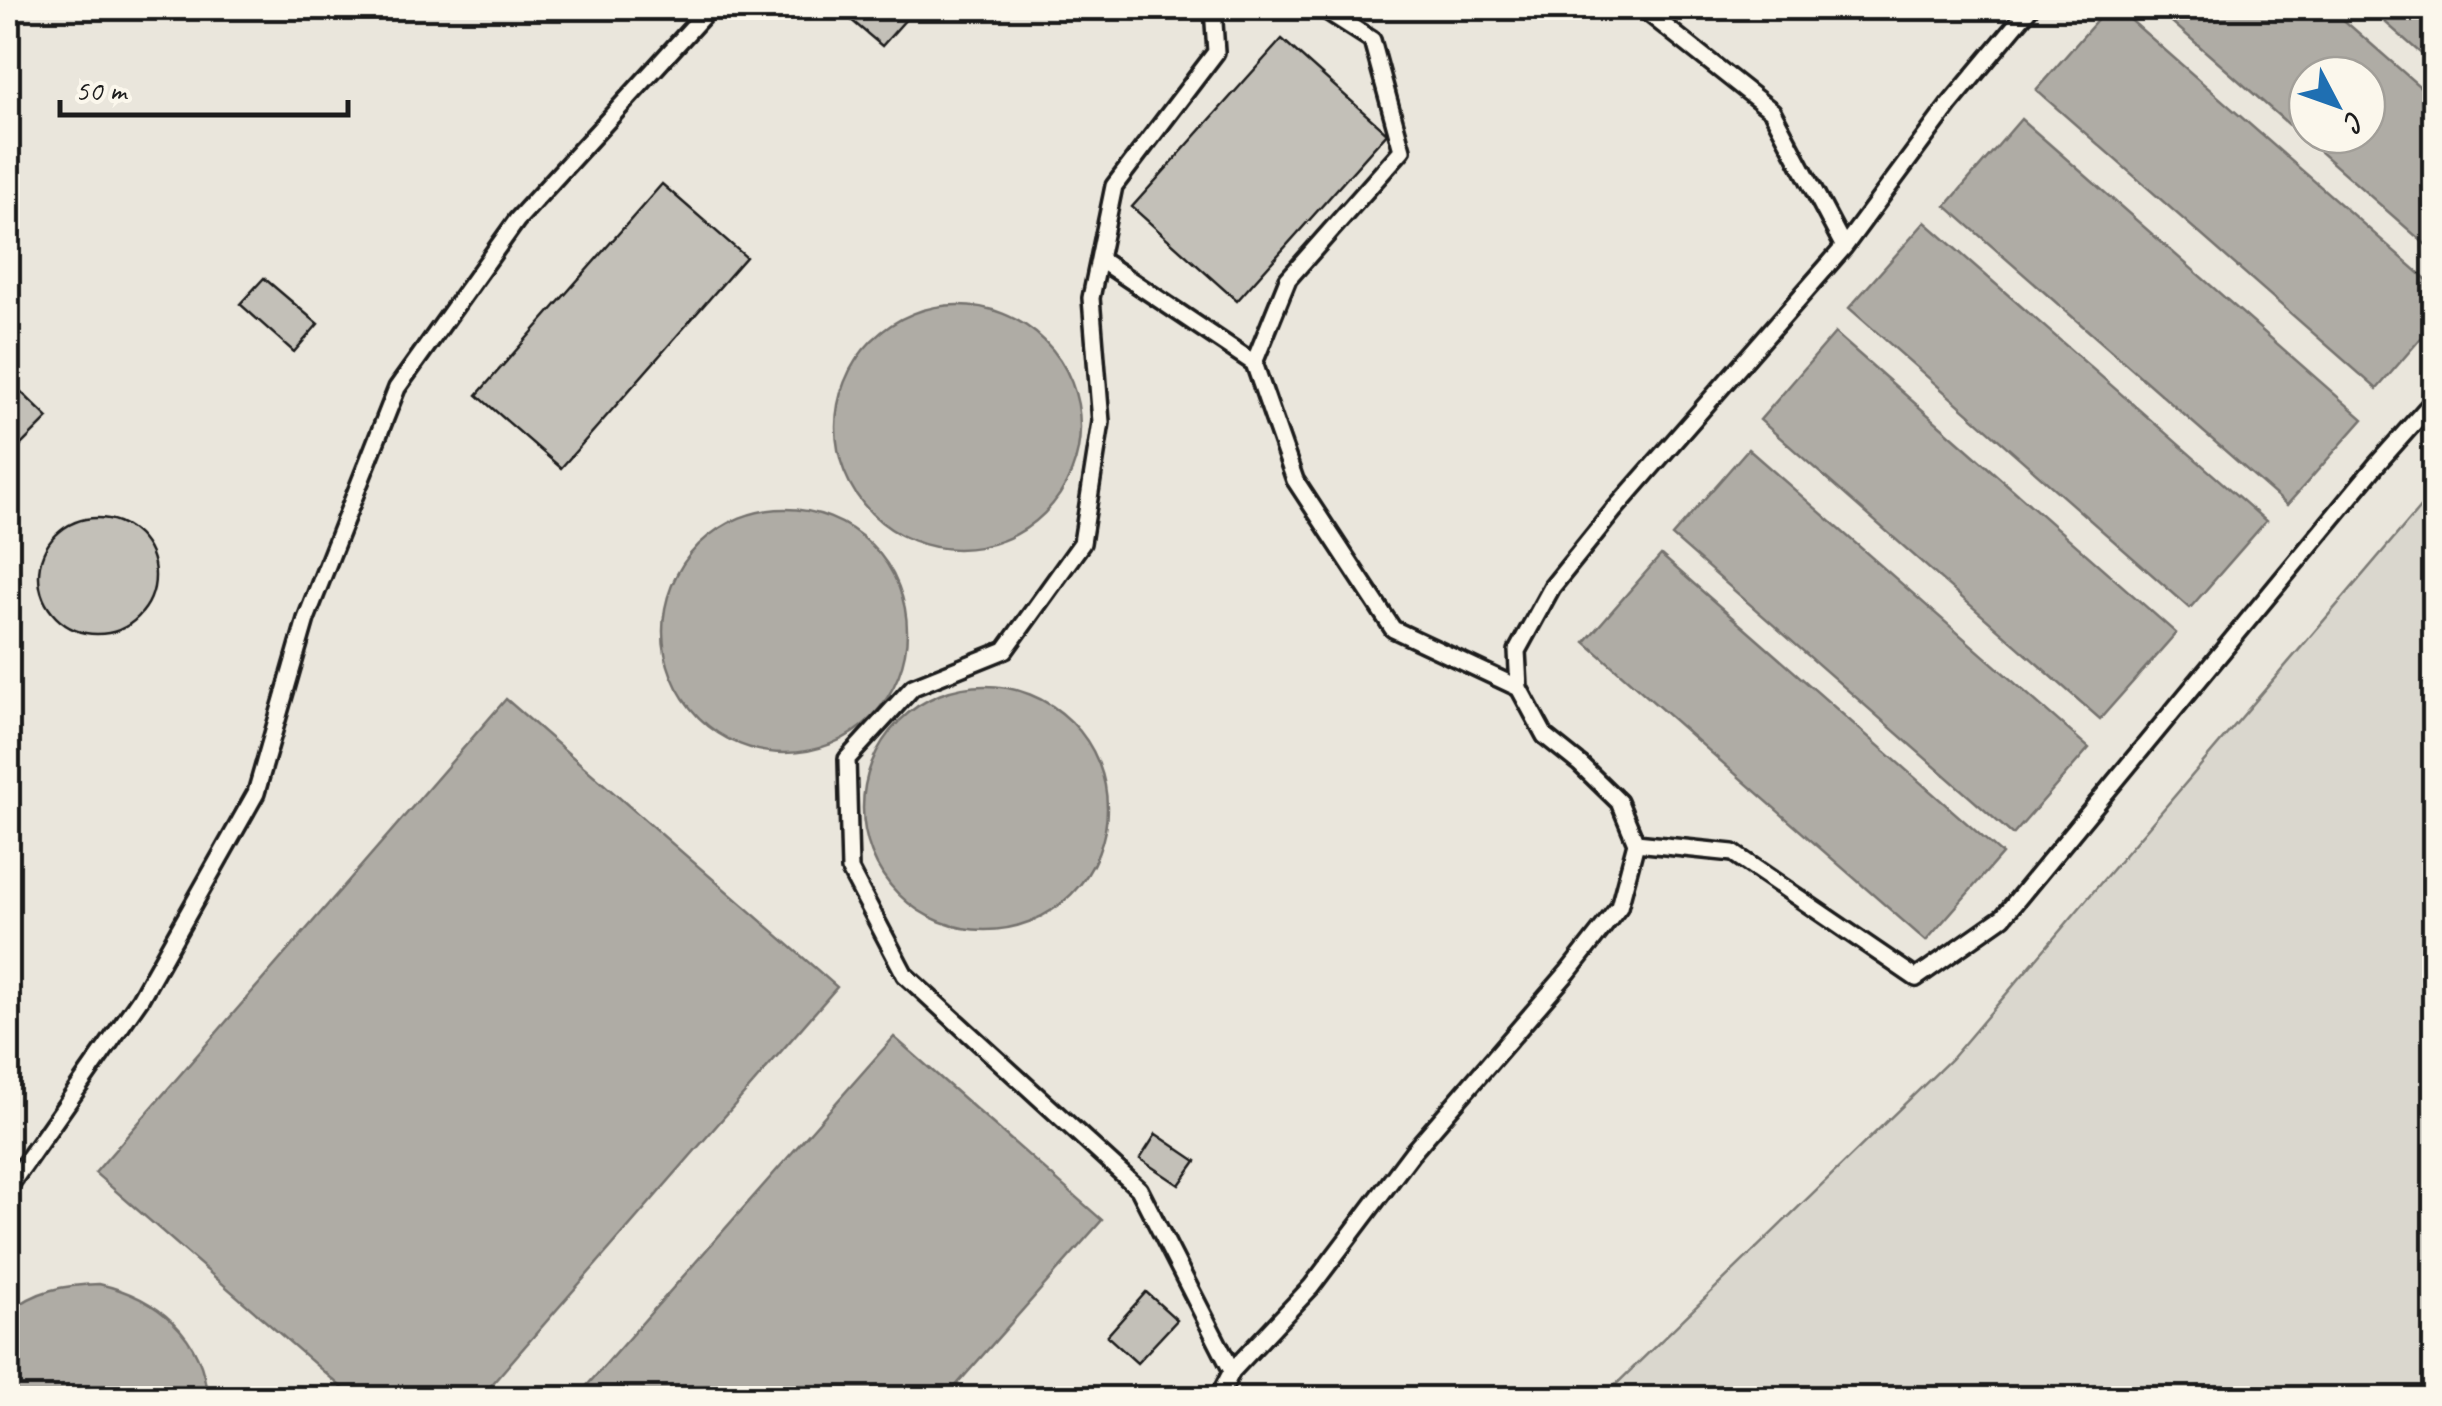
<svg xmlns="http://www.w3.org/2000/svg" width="2442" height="1406" font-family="Caveat,sans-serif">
<rect width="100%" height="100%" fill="#fbf7ec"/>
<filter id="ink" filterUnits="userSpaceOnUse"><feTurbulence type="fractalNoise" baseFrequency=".01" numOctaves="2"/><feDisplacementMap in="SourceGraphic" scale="20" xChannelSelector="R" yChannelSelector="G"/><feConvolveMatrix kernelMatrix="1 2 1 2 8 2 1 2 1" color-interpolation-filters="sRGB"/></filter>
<g filter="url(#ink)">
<path fill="#eae6dc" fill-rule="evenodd" d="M 8,8 L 2434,8 L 2434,491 L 1951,1059 L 1602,1398 L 8,1398 ZM 2307,75 L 2367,75 L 2367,135 L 2307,135 Z"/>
<path fill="#dad7ce" stroke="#7b7a75" stroke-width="2.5" d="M 2434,491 L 2434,1398 L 1602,1398 L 1951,1059 Z"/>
<path fill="#afaca5" stroke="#74726e" stroke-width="2.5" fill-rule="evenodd" d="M 2108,8 L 2117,8 L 2434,286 L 2434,323 L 2377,389 L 2036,90 Z
M 2156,8 L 2330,8 L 2434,99 L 2434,252 ZM 2307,75 L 2367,75 L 2367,135 L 2307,135 Z
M 2369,8 L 2434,8 L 2434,65 Z
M 2021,119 L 2363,419 L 2287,505 L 1946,206 Z
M 1925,222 L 2266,521 L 2190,608 L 1849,308 Z
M836 427a122 122 0 1 1 244 0a122 122 0 1 1-244 0Z
M 1835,333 L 2176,633 L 2100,719 L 1760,420 Z
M 1748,449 L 2089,748 L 2013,835 L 1672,536 Z
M663 631a122 122 0 1 1 244 0a122 122 0 1 1-244 0Z
M 1661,555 L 2002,854 L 1926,941 L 1585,642 Z
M863 808a122 122 0 1 1 244 0a122 122 0 1 1-244 0Z
M 506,699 L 837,987 L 480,1398 L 354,1398 L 95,1173 Z
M 894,1037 L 1102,1220 L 945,1398 L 576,1398 Z
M 99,1284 C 156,1297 204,1336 207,1398 L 8,1398 L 8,1313 C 35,1290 64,1285 99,1284 Z"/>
<path fill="#c3c0b8" stroke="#1c1c1c" stroke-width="2.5" d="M 837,8 L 916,8 L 882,46 Z
M 1282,39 L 1387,133 L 1237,301 L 1132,207 Z
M 662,184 L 746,257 L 561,468 L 477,395 Z
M 264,278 L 318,324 L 294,352 L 240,304 Z
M 13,384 L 48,418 L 21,445 L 8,432 L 8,390 Z
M39 576a58 58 0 1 1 116 0a58 58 0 1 1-116 0Z
M 1156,1134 L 1196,1161 L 1179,1185 L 1140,1159 Z
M 1146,1292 L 1177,1320 L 1137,1363 L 1107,1336 Z"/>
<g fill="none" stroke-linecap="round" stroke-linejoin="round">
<g stroke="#1c1c1c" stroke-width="22">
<path id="service" d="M 1213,8 L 1216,52 L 1114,186 L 1091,298 L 1101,422 L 1082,543 L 1005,650 L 913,687 L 847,759 L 850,870 L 905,975 L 1139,1189 L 1232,1371
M 1322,8 L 1372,40 L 1402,150 L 1288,279 L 1254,363 L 1295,480 L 1393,629 L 1519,688
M 1642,8 L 1772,111 L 1844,247
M 1099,259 L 1254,363
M 1636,843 L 1733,853 L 1916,978 L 2003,917 L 2377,464 L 2434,400
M 8,1188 L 140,999 L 256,793 L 306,619 L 397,388 L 517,220 L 710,8
M 1218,1398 L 1232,1371 L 1311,1287 L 1412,1153 L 1568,972 L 1619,907 L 1636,843 L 1619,802 L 1580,764 L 1545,736 L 1519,688 L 1517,651 L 1552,587 L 1614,510 L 1844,247 L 1949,105 L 2030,8"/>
</g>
<use href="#service" stroke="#fbf7ec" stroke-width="15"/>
</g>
</g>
<rect width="2442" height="1406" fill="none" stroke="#fbf7ec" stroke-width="40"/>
<rect x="20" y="20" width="2402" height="1366" fill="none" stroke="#1c1c1c" stroke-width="4" filter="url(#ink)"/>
<g transform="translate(2337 105) rotate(131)"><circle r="48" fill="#fbf7ec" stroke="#a29f99" stroke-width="2.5"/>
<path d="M0-8L18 38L0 25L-18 38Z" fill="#1f6fb2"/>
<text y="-15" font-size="28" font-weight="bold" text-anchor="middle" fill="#1c1c1c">С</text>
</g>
<path d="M60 100v15h288v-15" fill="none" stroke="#1c1c1c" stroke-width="5"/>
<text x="75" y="100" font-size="30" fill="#1c1c1c" stroke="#fbf7ec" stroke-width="8" paint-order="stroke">50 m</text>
</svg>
